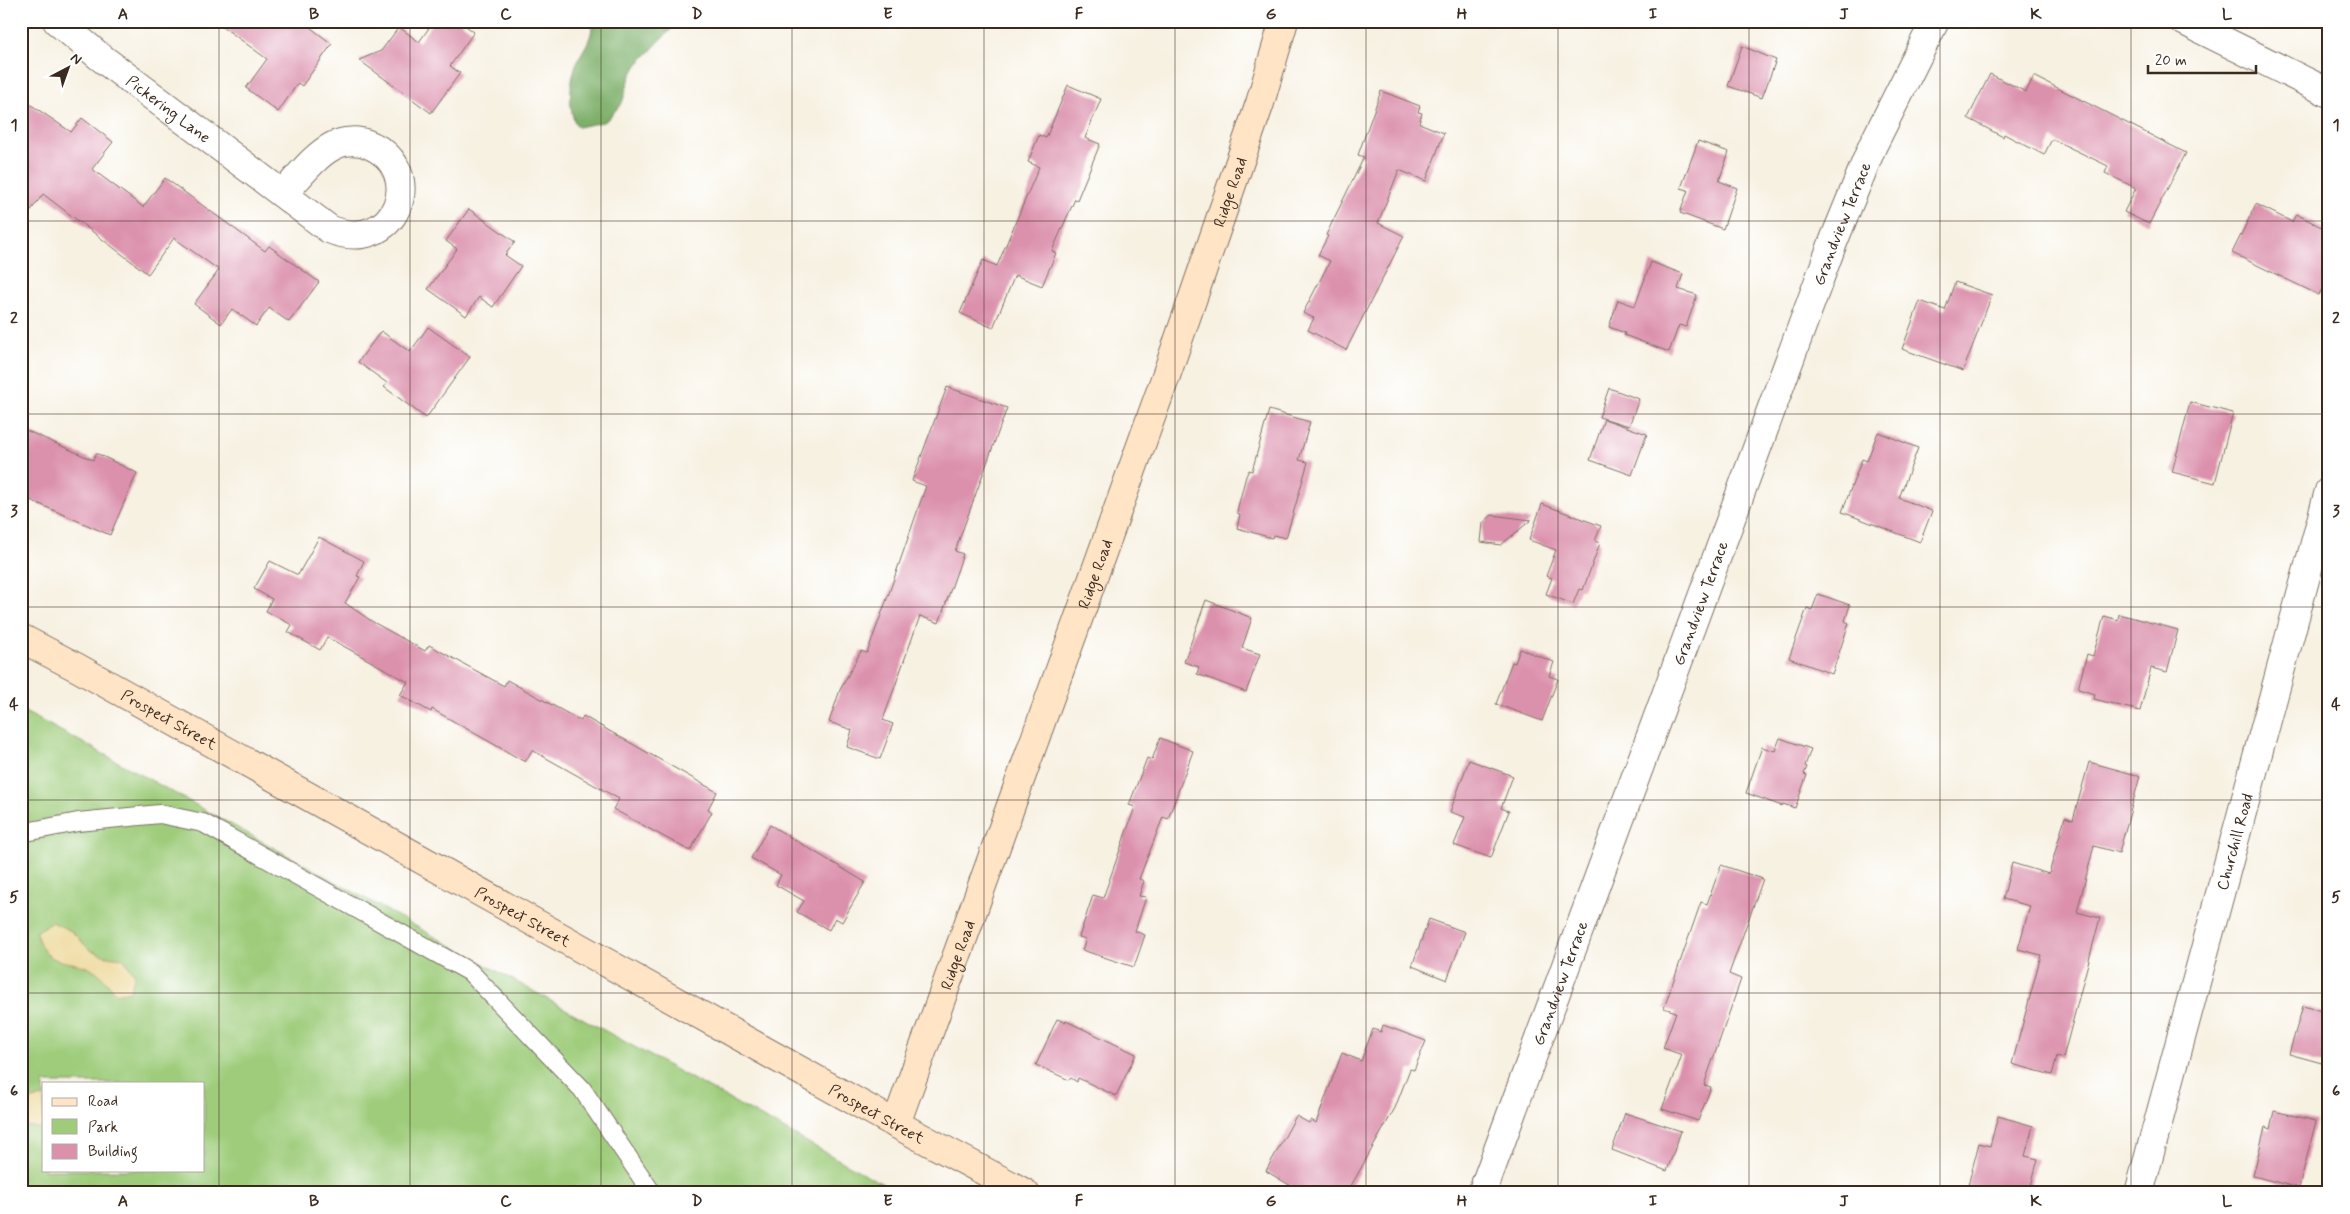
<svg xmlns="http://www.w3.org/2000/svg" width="2350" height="1214" font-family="Mynerve,sans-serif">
<rect width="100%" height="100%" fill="#fff"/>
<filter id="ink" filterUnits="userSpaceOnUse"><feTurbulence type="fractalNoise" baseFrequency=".02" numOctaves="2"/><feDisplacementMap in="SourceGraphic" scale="10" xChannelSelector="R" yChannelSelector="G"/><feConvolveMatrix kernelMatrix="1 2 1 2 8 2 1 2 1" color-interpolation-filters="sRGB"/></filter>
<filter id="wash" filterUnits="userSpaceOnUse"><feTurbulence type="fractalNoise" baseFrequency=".0096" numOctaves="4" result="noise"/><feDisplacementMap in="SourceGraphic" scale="20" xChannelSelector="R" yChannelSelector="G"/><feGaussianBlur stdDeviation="1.12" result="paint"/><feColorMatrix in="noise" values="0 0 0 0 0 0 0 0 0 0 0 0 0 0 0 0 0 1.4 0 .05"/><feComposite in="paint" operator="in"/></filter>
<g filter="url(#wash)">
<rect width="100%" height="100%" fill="#f7f1e2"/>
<path fill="#9ecc7a" stroke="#6c7b4c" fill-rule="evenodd" d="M 21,710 L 89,746 L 899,1193 L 21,1193 ZM 44,1083 L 204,1083 L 204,1170 L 44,1170 Z"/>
<path fill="#7eb06a" stroke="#5c6d44" d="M 592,21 L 679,21 L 637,65 L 630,77 L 622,103 L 608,119 L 603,122 L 578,127 C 566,113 570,74 579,58 C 586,45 593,37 592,21 Z"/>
<path fill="#eeda9e" stroke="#94825e" d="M 52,922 L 71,931 L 90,950 L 106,956 L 123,958 L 135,975 L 130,991 L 116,994 C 110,986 101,973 92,969 C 65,957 45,969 36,932 Z
M 44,1097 L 44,1126 L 38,1128 L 21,1125 L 21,1101 Z"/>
<g id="blocks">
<path fill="#db90ac" d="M 215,21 L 302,21 L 332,44 L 302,86 L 298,83 L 278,112 L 246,88 L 267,59 Z
M 434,21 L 459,21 L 474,32 L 450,66 L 460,73 L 431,113 L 359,60 L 381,51 L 399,27 L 419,42 Z
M 1742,46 L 1776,60 L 1762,98 L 1728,86 Z
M 1990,74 L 2026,92 L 2034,76 L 2186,153 L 2149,224 L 2124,212 L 2136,188 L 2105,173 L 2108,166 L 2052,139 L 2044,155 L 2004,134 L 2003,137 L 1968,118 Z
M 1068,85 L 1101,99 L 1085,138 L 1100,144 L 1077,200 L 1075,199 L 1052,251 L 1056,253 L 1042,286 L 1015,275 L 993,328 L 960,313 L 983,260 L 997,266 L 1039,167 L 1028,162 L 1039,135 L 1046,138 Z
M 1381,91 L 1420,106 L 1418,112 L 1422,113 L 1419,123 L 1444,133 L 1426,181 L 1399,170 L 1378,223 L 1404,236 L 1346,350 L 1308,330 L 1314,318 L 1303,313 L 1330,261 L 1318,255 L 1328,236 L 1326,235 L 1364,157 L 1358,155 Z
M 21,98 L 71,132 L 82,118 L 113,142 L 92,169 L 143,207 L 165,178 L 265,251 L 269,246 L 319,282 L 289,322 L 269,308 L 256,326 L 232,309 L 221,324 L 194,304 L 219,270 L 174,238 L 148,274 L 43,194 L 21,224 Z
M 1698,141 L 1729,152 L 1719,181 L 1737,188 L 1723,229 L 1680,213 L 1688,190 L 1681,188 Z
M 2256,204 L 2292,222 L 2296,214 L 2329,231 L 2329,275 L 2319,295 L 2232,253 Z
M 469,209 L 515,242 L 505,255 L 521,266 L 493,307 L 479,297 L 466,316 L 428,289 L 457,249 L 446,241 Z
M 1651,262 L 1683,274 L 1678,289 L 1697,295 L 1686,327 L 1679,325 L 1669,352 L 1624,335 L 1625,333 L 1609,327 L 1618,300 L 1635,306 Z
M 1955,282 L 1992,295 L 1963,371 L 1902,349 L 1920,301 L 1945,310 Z
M 428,327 L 470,357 L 426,418 L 384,387 L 387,383 L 358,362 L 381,331 L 410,352 Z
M 947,387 L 1007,408 L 955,551 L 963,554 L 939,623 L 920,616 L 883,720 L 893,724 L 880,759 L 847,747 L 852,730 L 829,722 L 840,690 L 861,651 L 867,653 L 888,596 L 926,486 L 912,481 Z
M 1609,388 L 1639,399 L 1629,426 L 1599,417 Z
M 2190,402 L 2233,413 L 2215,483 L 2172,472 Z
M 1269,410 L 1310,422 L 1299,460 L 1308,462 L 1286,538 L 1273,535 L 1272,538 L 1237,528 L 1240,514 L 1237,513 L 1238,507 L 1246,476 L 1249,470 L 1252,471 Z
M 1604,419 L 1647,434 L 1632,475 L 1590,460 Z
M 21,428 L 93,460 L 96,454 L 98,454 L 137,473 L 110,535 L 21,496 Z
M 1878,432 L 1918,448 L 1899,498 L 1932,511 L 1920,542 L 1842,512 L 1862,459 L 1867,461 Z
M 1542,504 L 1601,526 L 1595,541 L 1600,543 L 1583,590 L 1579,589 L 1573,604 L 1546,594 L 1552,578 L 1546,576 L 1556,550 L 1529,540 Z
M 1492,515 L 1531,520 L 1501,545 L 1481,542 L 1483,523 Z
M 319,537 L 364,561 L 357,576 L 360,577 L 345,603 L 373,622 L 425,651 L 429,645 L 504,686 L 507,680 L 581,721 L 583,716 L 717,792 L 708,809 L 712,812 L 690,851 L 613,809 L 619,799 L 532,750 L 525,762 L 432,709 L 431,712 L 400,695 L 408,682 L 327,637 L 320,650 L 288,632 L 292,625 L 266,611 L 272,599 L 254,589 L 270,561 L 298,575 Z
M 1818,594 L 1850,605 L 1845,621 L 1849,623 L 1832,674 L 1789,658 L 1807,608 L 1812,610 Z
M 1206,600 L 1252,618 L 1242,648 L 1260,654 L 1246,692 L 1197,674 L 1199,667 L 1184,662 Z
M 2119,614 L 2178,630 L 2167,672 L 2151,668 L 2140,711 L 2094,699 L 2095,694 L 2078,689 L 2087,654 L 2093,656 L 2104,616 L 2118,620 Z
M 1520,649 L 1554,662 L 1549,676 L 1558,679 L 1542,721 L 1496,704 L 1512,662 L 1515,663 Z
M 1160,738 L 1193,751 L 1168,819 L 1163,817 L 1139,879 L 1144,881 L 1139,896 L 1146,897 L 1135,931 L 1145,935 L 1134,967 L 1082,950 L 1086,939 L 1079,937 L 1093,895 L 1103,898 L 1135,807 L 1129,805 L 1147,758 L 1152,760 Z
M 1780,738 L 1811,749 L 1805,766 L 1807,767 L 1804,774 L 1807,775 L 1795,808 L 1783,804 L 1782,806 L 1746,793 L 1762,747 L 1775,751 Z
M 1469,760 L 1513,776 L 1501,808 L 1509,811 L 1491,858 L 1454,845 L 1465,817 L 1450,812 Z
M 2089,762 L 2140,776 L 2119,853 L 2094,846 L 2077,912 L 2100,918 L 2063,1058 L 2057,1056 L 2052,1075 L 2012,1064 L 2041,955 L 2018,949 L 2030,906 L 2003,899 L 2012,863 L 2049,874 L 2065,817 L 2073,820 Z
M 770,825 L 865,882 L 842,922 L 835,918 L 829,930 L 797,912 L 804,901 L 776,885 L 781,875 L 751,858 Z
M 1721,865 L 1763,879 L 1729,974 L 1741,979 L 1704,1085 L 1711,1087 L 1698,1121 L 1662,1109 L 1682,1055 L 1663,1048 L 1676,1012 L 1664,1008 L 1701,902 L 1707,904 Z
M 1429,919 L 1465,932 L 1447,980 L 1412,966 Z
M 2303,1006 L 2329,1013 L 2329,1065 L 2289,1054 Z
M 1057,1019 L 1065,1022 L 1066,1021 L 1136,1054 L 1116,1096 L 1078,1078 L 1077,1082 L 1071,1078 L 1069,1080 L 1036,1065 Z
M 1383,1025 L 1426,1041 L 1414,1070 L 1410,1069 L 1395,1108 L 1347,1193 L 1303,1193 L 1266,1171 L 1296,1116 L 1309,1123 L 1311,1120 L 1316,1123 L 1342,1053 L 1361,1061 L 1373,1029 L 1381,1032 Z
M 2274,1111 L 2316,1121 L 2299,1188 L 2253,1176 L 2265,1127 L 2270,1129 Z
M 1625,1113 L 1681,1131 L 1667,1171 L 1612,1150 Z
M 1998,1116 L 2033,1126 L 2025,1156 L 2038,1159 L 2029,1193 L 1966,1193 L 1979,1143 L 1990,1146 Z"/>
</g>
</g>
<g filter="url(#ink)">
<use href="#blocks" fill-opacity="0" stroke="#7d7063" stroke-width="1"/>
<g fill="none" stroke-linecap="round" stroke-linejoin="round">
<g stroke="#7d7063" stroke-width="20">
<path id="lane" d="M 21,833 L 78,822 L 160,814 L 203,823 L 470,972 L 582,1089 L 652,1193"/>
</g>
<g stroke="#7d7063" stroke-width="30">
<g id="street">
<path id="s1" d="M 57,21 L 99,56 L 329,229 C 397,257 428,170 370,145 C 359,140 344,140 333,146 C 314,156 298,178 283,194"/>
<path d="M 2184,21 L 2329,93"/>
<path id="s2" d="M 1482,1193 L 1832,245 L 1872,147 L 1935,21"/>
<path id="s3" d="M 2139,1193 L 2329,491"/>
</g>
</g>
<g stroke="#7d7063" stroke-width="30">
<g id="secondary">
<path id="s4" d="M 21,638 L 78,668 L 896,1124 L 1025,1193"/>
<path id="s5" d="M 896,1124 L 1167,373 L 1260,103 L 1284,21"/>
</g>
</g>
<use href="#lane" stroke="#fff" stroke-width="18"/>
<use href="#street" stroke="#fff" stroke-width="28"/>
<use href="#secondary" stroke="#ffe4c6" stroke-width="28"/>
</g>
</g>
<path fill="none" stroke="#3b2a1e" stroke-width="1" stroke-opacity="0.55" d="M 219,21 L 219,1193M 410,21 L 410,1193M 601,21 L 601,1193M 792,21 L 792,1193M 984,21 L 984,1193M 1175,21 L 1175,1193M 1366,21 L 1366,1193M 1558,21 L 1558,1193M 1749,21 L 1749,1193M 1940,21 L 1940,1193M 2131,21 L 2131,1193M 21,221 L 2329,221M 21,414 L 2329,414M 21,607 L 2329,607M 21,800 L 2329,800M 21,993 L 2329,993"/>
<g text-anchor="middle" stroke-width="4" stroke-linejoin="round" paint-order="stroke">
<g font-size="16" fill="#3b2a1e" stroke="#fff">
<text dy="6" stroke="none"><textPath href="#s1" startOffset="142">Pickering Lane</textPath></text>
<text dy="6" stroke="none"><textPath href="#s5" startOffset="990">Ridge Road</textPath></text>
<text dy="6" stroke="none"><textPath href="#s2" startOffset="1034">Grandview Terrace</textPath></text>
<text dy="6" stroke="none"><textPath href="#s5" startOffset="585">Ridge Road</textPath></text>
<text dy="6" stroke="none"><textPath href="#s2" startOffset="629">Grandview Terrace</textPath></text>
<text dy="6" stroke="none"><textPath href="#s4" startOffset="169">Prospect Street</textPath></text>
<text dy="6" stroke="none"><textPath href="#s3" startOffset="364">Churchill Road</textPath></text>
<text dy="6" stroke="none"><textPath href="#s4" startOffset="574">Prospect Street</textPath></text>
<text dy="6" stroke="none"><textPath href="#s5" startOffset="180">Ridge Road</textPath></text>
<text dy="6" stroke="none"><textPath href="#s2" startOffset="224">Grandview Terrace</textPath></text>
<text dy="6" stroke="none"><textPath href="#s4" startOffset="979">Prospect Street</textPath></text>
</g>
</g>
<rect width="2350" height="1214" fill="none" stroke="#fff" stroke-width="55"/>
<rect x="42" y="1082" width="162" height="90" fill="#ffffff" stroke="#b1aaa5"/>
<rect x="52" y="1098" width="25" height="8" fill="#ffe4c6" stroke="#b1aaa5"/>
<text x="88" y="1106" font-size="15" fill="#3b2a1e">Road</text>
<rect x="52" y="1119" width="25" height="15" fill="#9ecc7a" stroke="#b1aaa5"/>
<text x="88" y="1132" font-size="15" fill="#3b2a1e">Park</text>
<rect x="52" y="1144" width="25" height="15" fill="#db90ac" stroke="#b1aaa5"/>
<text x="88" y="1156" font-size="15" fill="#3b2a1e">Building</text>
<g transform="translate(68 68) rotate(41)" stroke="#ffffff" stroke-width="4" paint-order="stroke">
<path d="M0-4L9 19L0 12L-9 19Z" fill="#3b2a1e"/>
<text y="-8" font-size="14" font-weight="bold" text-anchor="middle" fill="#3b2a1e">N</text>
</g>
<path d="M2148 65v8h108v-8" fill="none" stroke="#3b2a1e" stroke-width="2.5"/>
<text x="2155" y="65" font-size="15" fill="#3b2a1e" stroke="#ffffff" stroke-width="4" paint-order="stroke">20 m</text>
<rect x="28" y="28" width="2294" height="1158" fill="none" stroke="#3b2a1e" stroke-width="2"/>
<g font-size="16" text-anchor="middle" font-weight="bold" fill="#3b2a1e">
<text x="123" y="19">A</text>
<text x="314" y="19">B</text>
<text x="506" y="19">C</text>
<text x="697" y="19">D</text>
<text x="888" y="19">E</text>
<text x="1079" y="19">F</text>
<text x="1271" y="19">G</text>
<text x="1462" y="19">H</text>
<text x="1653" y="19">I</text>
<text x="1844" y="19">J</text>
<text x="2036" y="19">K</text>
<text x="2227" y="19">L</text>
<text x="14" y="130">1</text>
<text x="2336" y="130">1</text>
<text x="14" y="323">2</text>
<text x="2336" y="323">2</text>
<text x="14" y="516">3</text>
<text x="2336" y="516">3</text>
<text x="14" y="709">4</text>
<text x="2336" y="709">4</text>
<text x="14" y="902">5</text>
<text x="2336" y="902">5</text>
<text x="14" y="1096">6</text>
<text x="2336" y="1096">6</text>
<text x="123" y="1206">A</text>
<text x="314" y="1206">B</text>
<text x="506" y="1206">C</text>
<text x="697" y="1206">D</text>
<text x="888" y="1206">E</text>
<text x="1079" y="1206">F</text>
<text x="1271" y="1206">G</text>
<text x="1462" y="1206">H</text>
<text x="1653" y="1206">I</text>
<text x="1844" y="1206">J</text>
<text x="2036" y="1206">K</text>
<text x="2227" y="1206">L</text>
</g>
</svg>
